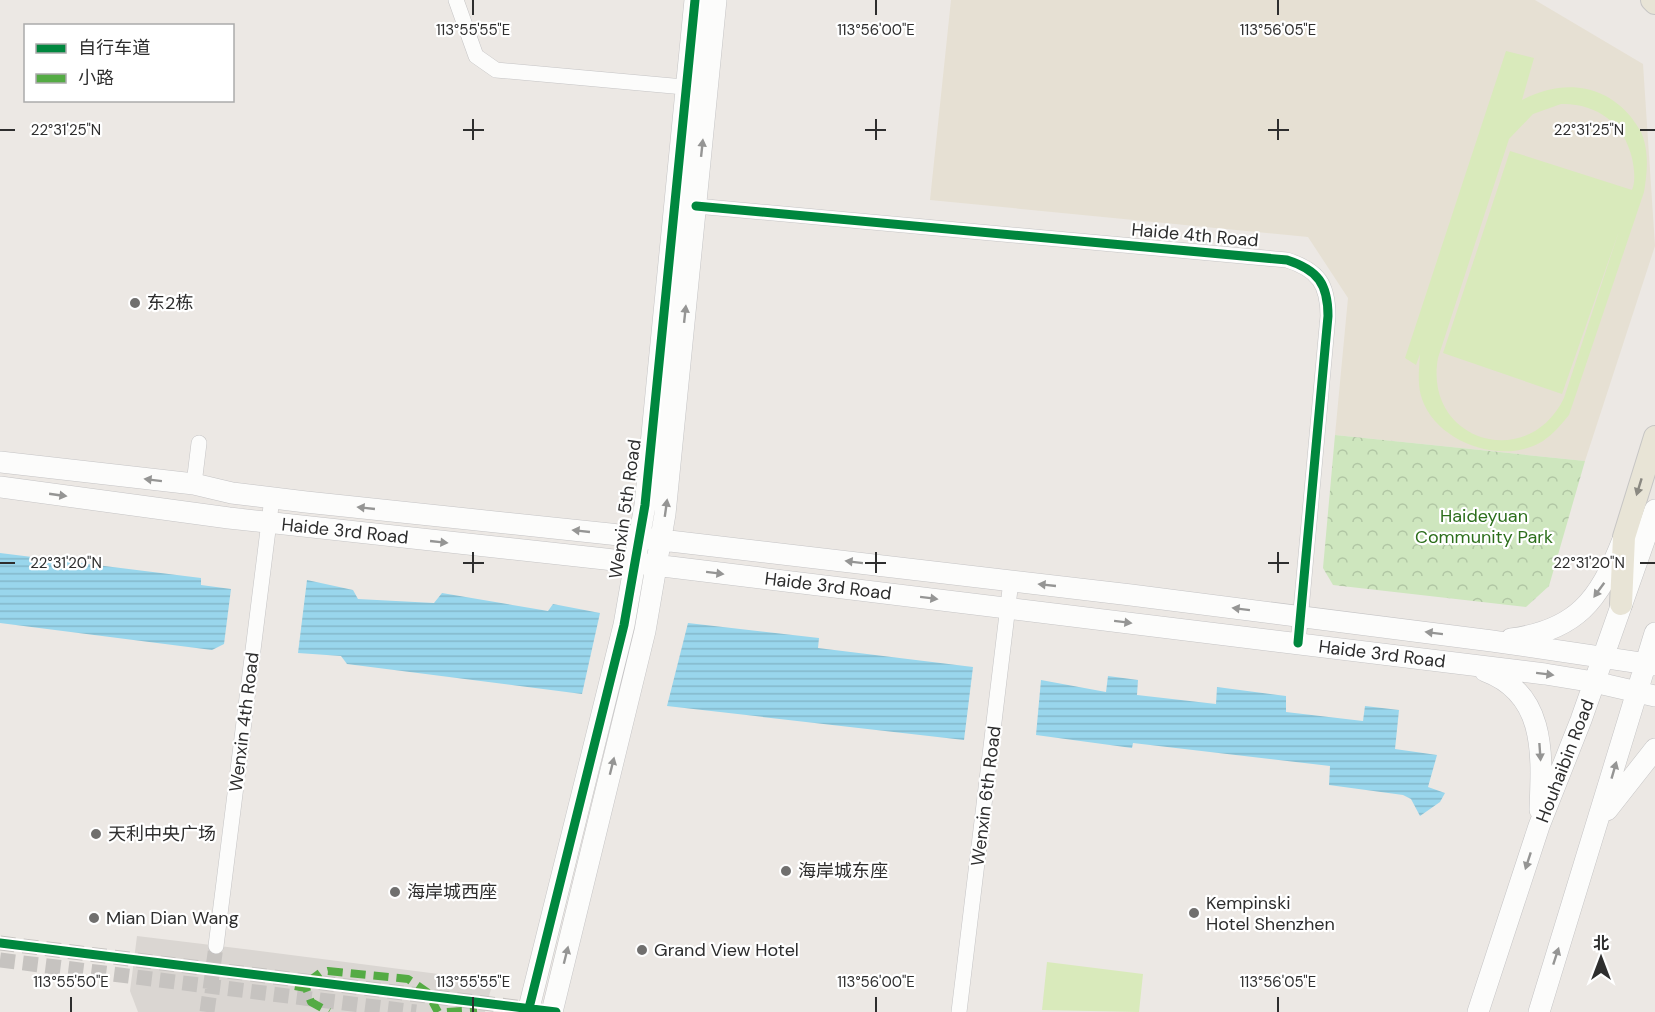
<svg xmlns="http://www.w3.org/2000/svg" width="1655" height="1012" font-family="'DM Sans','Noto Sans SC',sans-serif">
<defs>
<pattern id="park-crowns" width="20" height="18" patternUnits="userSpaceOnUse" patternTransform="scale(1.5)"><rect width="20" height="18" fill="#cee6be"/><path d="M2 6a3 3 0 1 1 6 0M12 15a3 3 0 1 1 6 0" fill="none" stroke="#b1c6a4"/></pattern>
<pattern id="water-rules" width="6" height="5" patternUnits="userSpaceOnUse" patternTransform="scale(1.5)"><rect width="6" height="5" fill="#99d6ec"/><path d="M0 2.5h6" fill="none" stroke="#84b8cb"/></pattern>
</defs>
<rect width="100%" height="100%" fill="#ece8e4"/>
<path fill="#e6e0d3" d="M 951,0 L 1535,0 L 1643,64 L 1655,246 L 1585,461 L 1335,435 L 1348,298 L 1308,237 L 930,200 Z"/>
<path fill="url(#park-crowns)" d="M 1335,435 L 1585,461 L 1549,586 L 1526,607 L 1333,585 L 1323,568 Z"/>
<path fill="#d9eabb" fill-rule="evenodd" d="M 1506,51 L 1534,58 L 1522,100 C 1560,80 1602,82 1631,117 C 1635,123 1641,130 1643,137 C 1649,155 1647,174 1644,192 L 1569,415 C 1561,425 1553,434 1543,441 C 1503,466 1437,443 1422,399 C 1417,385 1419,369 1420,354 L 1416,365 L 1405,358 ZM 1561,104 C 1596,103 1624,123 1632,158 C 1634,168 1636,180 1632,190 L 1510,151 L 1443,353 L 1562,394 L 1619,231 L 1564,398 C 1528,473 1423,441 1438,358 L 1509,139 L 1533,114 Z
M 1047,962 L 1143,974 L 1139,1012 L 1042,1010 Z"/>
<path fill="#dad6d2" d="M 137,936 L 244,949 L 493,981 L 485,1012 L 138,1012 L 130,991 Z"/>
<path fill="url(#water-rules)" d="M 0,553 L 201,578 L 201,585 L 231,589 L 224,644 L 212,650 L 0,623 Z
M 307,580 L 353,590 L 358,599 L 434,603 L 442,593 L 548,611 L 553,604 L 600,613 L 582,694 L 347,664 L 341,656 L 298,653 Z
M 688,623 L 819,638 L 818,648 L 973,667 L 964,740 L 667,706 Z
M 1108,676 L 1138,680 L 1137,695 L 1216,704 L 1217,687 L 1286,696 L 1286,712 L 1363,721 L 1365,706 L 1399,710 L 1395,749 L 1437,755 L 1428,787 L 1445,793 L 1440,802 L 1420,816 L 1411,799 L 1403,795 L 1329,785 L 1330,766 L 1133,743 L 1132,748 L 1036,735 L 1041,680 L 1106,692 Z"/>
<g fill="none" stroke-linecap="round" stroke-linejoin="round">
<path stroke="#c6c3c0" stroke-width="15" stroke-dasharray="15 8" stroke-linecap="butt" d="M 0,943 L 556,1012
M 0,960 L 416,1012
M 207,1012 L 216,946"/>
<g stroke="#c5c4c5" stroke-width="16">
<path id="street" d="M 456,0 L 476,56 L 496,70 L 695,88
M 696,206 L 1287,260 C 1318,270 1328,284 1328,316 L 1298,643
M 194,484 L 199,443
M 216,946 L 272,498
M 959,1012 L 1011,581"/>
</g>
<g stroke="#c5c4c5" stroke-width="22">
<path id="secondary" d="M 0,462 L 194,484 L 232,493 L 306,502 L 610,534 L 1131,595 L 1492,641 L 1655,665
M 0,487 L 229,518 L 605,559 L 1545,674 L 1594,682 L 1655,696
M 1511,639 C 1577,630 1599,600 1622,542
M 1485,671 C 1547,694 1542,755 1540,810
M 1607,810 L 1655,749
M 528,1012 L 624,625 L 645,505 L 695,0
M 552,1012 L 645,631 L 665,514 L 716,0
M 1478,1012 L 1539,826 L 1581,720 L 1655,510
M 1539,1012 L 1655,633"/>
</g>
<g stroke="#c6c5c4" stroke-width="24">
<path id="primary" d="M 1652,0 L 1655,3
M 1621,604 L 1624,537 L 1655,437"/>
</g>
<use href="#street" stroke="#fcfcfb" stroke-width="15"/>
<use href="#secondary" stroke="#fcfcfb" stroke-width="21"/>
<use href="#primary" stroke="#e8e4d6" stroke-width="22"/>
<path stroke="#54ab44" stroke-width="8" stroke-dasharray="15 8" stroke-linecap="butt" d="M 308,982 L 320,973 L 328,971 L 408,979 L 427,992 L 438,1012
M 295,986 L 306,988 L 311,1002 L 329,1012
M 447,1012 L 477,1010"/>
<g stroke="#fff" stroke-width="13">
<path id="cycleway" d="M 696,206 L 1287,260 C 1318,270 1328,284 1328,316 L 1298,643
M 0,943 L 556,1012
M 528,1012 L 624,625 L 645,505 L 695,0"/>
</g>
<use href="#cycleway" stroke="#00873e" stroke-width="9"/>
</g>
<defs><path id="oneway-solid" d="M-6-.8H1V-3.2L6.5 0L1 3.2V.8H-6Z" transform="scale(1.5)"/></defs>
<g fill="#959594">
<use href="#oneway-solid" transform="translate(702 148) rotate(-84)"/>
<use href="#oneway-solid" transform="translate(685 314) rotate(-84)"/>
<use href="#oneway-solid" transform="translate(153 480) rotate(-173)"/>
<use href="#oneway-solid" transform="translate(58 495) rotate(8)"/>
<use href="#oneway-solid" transform="translate(366 508) rotate(-174)"/>
<use href="#oneway-solid" transform="translate(666 508) rotate(-82)"/>
<use href="#oneway-solid" transform="translate(581 531) rotate(-174)"/>
<use href="#oneway-solid" transform="translate(439 542) rotate(6)"/>
<use href="#oneway-solid" transform="translate(854 562) rotate(-173)"/>
<use href="#oneway-solid" transform="translate(715 573) rotate(7)"/>
<use href="#oneway-solid" transform="translate(1047 585) rotate(-174)"/>
<use href="#oneway-solid" transform="translate(1599 590) rotate(126)"/>
<use href="#oneway-solid" transform="translate(929 598) rotate(7)"/>
<use href="#oneway-solid" transform="translate(1241 609) rotate(-173)"/>
<use href="#oneway-solid" transform="translate(1123 622) rotate(7)"/>
<use href="#oneway-solid" transform="translate(1434 633) rotate(-173)"/>
<use href="#oneway-solid" transform="translate(1545 674) rotate(7)"/>
<use href="#oneway-solid" transform="translate(1540 752) rotate(86)"/>
<use href="#oneway-solid" transform="translate(612 766) rotate(-76)"/>
<use href="#oneway-solid" transform="translate(1614 770) rotate(-74)"/>
<use href="#oneway-solid" transform="translate(1528 861) rotate(108)"/>
<use href="#oneway-solid" transform="translate(566 955) rotate(-76)"/>
<use href="#oneway-solid" transform="translate(1556 956) rotate(-72)"/>
</g>
<use fill="#8b8982" href="#oneway-solid" transform="translate(1639 487) rotate(107)"/>
<path fill="none" stroke="#2e2e2e" stroke-width="2" d="M 473,0 L 473,15M 876,0 L 876,15M 1278,0 L 1278,15M 473,119 L 473,140M 876,119 L 876,140M 1278,119 L 1278,140M 0,130 L 15,130M 463,130 L 484,130M 865,130 L 886,130M 1268,130 L 1289,130M 1640,130 L 1655,130M 473,552 L 473,573M 876,552 L 876,573M 1278,552 L 1278,573M 0,563 L 15,563M 463,563 L 484,563M 865,563 L 886,563M 1268,563 L 1289,563M 1640,563 L 1655,563M 71,997 L 71,1012M 473,997 L 473,1012M 876,997 L 876,1012M 1278,997 L 1278,1012"/>
<g fill="#706f6e" stroke="#fff" stroke-width="2">
<circle cx="135" cy="303" r="6"/>
<circle cx="96" cy="834" r="6"/>
<circle cx="786" cy="871" r="6"/>
<circle cx="395" cy="892" r="6"/>
<circle cx="1194" cy="913" r="6"/>
<circle cx="94" cy="918" r="6"/>
<circle cx="642" cy="950" r="6"/>
</g>
<g text-anchor="middle" stroke-width="4.5" stroke-linejoin="round" paint-order="stroke">
<g font-size="18" fill="#2e2e2e" stroke="#fff">
<text transform="translate(1195 235) rotate(5)" y="6">Haide 4th Road</text>
<text transform="translate(625 509) rotate(-82)" y="6">Wenxin 5th Road</text>
<text transform="translate(345 531) rotate(6)" y="6">Haide 3rd Road</text>
<text transform="translate(828 586) rotate(7)" y="6">Haide 3rd Road</text>
<text transform="translate(1382 654) rotate(7)" y="6">Haide 3rd Road</text>
<text transform="translate(244 722) rotate(-83)" y="6">Wenxin 4th Road</text>
<text transform="translate(1565 761) rotate(-69)" y="6">Houhaibin Road</text>
<text transform="translate(986 796) rotate(-83)" y="6">Wenxin 6th Road</text>
</g>
<g font-size="18" fill="#2e2e2e" stroke="#fff" text-anchor="start">
<text x="147" y="309">东2栋</text>
<text x="108" y="840">天利中央广场</text>
<text x="798" y="877">海岸城东座</text>
<text x="407" y="898">海岸城西座</text>
<text x="1206" y="909">Kempinski<tspan x="1206" dy="21">Hotel Shenzhen</tspan></text>
<text x="106" y="924">Mian Dian Wang</text>
<text x="654" y="956">Grand View Hotel</text>
</g>
<g font-size="18" fill="#2c6e1b" stroke="#fff">
<text x="1484" y="522">Haideyuan<tspan x="1484" dy="21">Community Park</tspan></text>
</g>
</g>
<g font-size="15" text-anchor="middle" fill="#2e2e2e" stroke="#fff" stroke-width="4.5" stroke-linejoin="round" paint-order="stroke">
<text x="473" y="35">113°55'55"E</text>
<text x="876" y="35">113°56'00"E</text>
<text x="1278" y="35">113°56'05"E</text>
<text x="66" y="135">22°31'25"N</text>
<text x="1589" y="135">22°31'25"N</text>
<text x="66" y="568">22°31'20"N</text>
<text x="1589" y="568">22°31'20"N</text>
<text x="71" y="987">113°55'50"E</text>
<text x="473" y="987">113°55'55"E</text>
<text x="876" y="987">113°56'00"E</text>
<text x="1278" y="987">113°56'05"E</text>
</g>
<rect x="24" y="24" width="210" height="78" fill="#ffffff" stroke="#ababab" stroke-width="1.5"/>
<rect x="36" y="44" width="30" height="9" fill="#00873e" stroke="#ababab" stroke-width="1.5"/>
<text x="78" y="54" font-size="18" fill="#2e2e2e">自行车道</text>
<rect x="36" y="74" width="30" height="9" fill="#54ab44" stroke="#ababab" stroke-width="1.5"/>
<text x="78" y="84" font-size="18" fill="#2e2e2e">小路</text>
<g transform="translate(1601 958)" stroke="#ffffff" stroke-width="4.5" paint-order="stroke">
<path d="M0-4.5L10 22L0 15L-10 22Z" fill="#2e2e2e"/>
<text y="-9" font-size="16" font-weight="bold" text-anchor="middle" fill="#2e2e2e">北</text>
</g>
</svg>
